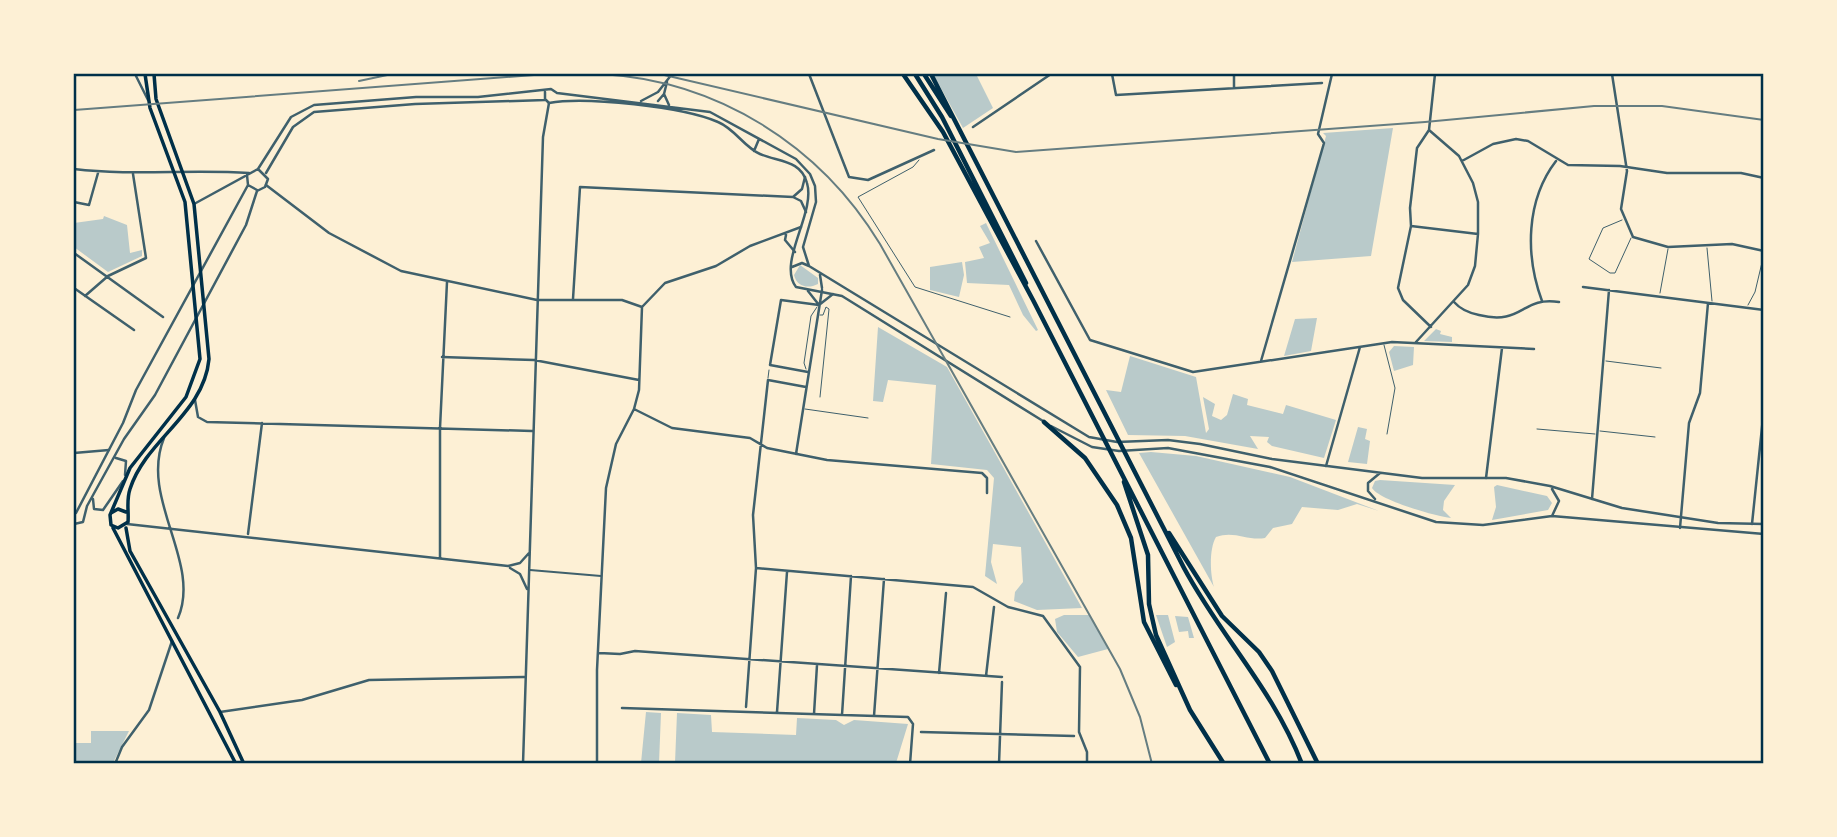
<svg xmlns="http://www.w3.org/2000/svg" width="1837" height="837" font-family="'IBM Plex Sans',sans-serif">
<rect width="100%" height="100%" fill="#fdf0d5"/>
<path fill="#b9caca" d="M 933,74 L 976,74 L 993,108 L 963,128 Z
M 1393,128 L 1371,256 L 1292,262 L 1326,136 L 1323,133 Z
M 104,216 L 127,225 L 130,253 L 142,250 L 142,256 L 108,272 L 74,247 L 74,223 L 103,219 Z
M 986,223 L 1038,330 L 1036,331 L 1023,315 L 1009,285 L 967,283 L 965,262 L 984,258 L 979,247 L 990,243 L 980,226 Z
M 962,262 L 964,275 L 959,297 L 930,290 L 930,267 Z
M 800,265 L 818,278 L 818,284 C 808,289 797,287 794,275 Z
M 1317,318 L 1311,351 L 1284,356 L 1295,319 Z
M 878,327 L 947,367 L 1082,608 L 1037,610 L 1014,601 L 1015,592 L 1023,582 L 1021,547 L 993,544 L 991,562 L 997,584 L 985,576 L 994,478 L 987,470 L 931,464 L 936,385 L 888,380 L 883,402 L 873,401 Z
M 1436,329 L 1441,331 L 1440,334 L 1452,337 L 1452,342 L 1424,341 Z
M 1394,346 L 1414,347 L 1413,365 L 1394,371 L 1389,352 Z
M 1130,356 L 1196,377 L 1206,433 L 1209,429 L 1203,397 L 1215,404 L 1212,416 L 1221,420 L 1227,415 L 1233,394 L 1248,399 L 1247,405 L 1283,414 L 1286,405 L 1336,420 L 1324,458 L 1272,446 L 1267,442 L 1269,437 L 1250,436 L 1258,449 L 1185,436 L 1128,435 L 1106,390 L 1121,392 Z
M 1358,427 L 1367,429 L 1365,439 L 1370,441 L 1367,464 L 1348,462 Z
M 1151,452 L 1196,456 L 1290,477 L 1379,511 L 1357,504 L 1338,510 L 1302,507 L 1292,524 L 1273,528 L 1265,538 C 1247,541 1234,530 1216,537 C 1209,549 1210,574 1214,587 L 1139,453 Z
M 1380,480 L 1455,485 L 1444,501 L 1443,510 L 1451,518 C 1434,516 1379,500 1372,488 L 1375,481 Z
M 1497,485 L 1547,496 L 1552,503 L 1548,510 L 1492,520 L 1496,507 L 1494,487 Z
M 1089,615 L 1108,649 L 1078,657 L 1057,632 L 1055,619 L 1064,615 Z
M 1156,615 L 1168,615 L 1175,642 L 1167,647 Z
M 1175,616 L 1188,617 L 1194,638 L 1189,638 L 1188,631 L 1179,632 Z
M 646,712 L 661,713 L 659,763 L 641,763 Z
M 677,713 L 711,715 L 712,732 L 796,735 L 797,718 L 836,720 L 844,725 L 854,720 L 908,724 L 896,763 L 675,763 Z
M 91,731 L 129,731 L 113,763 L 74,763 L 74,743 L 91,743 Z"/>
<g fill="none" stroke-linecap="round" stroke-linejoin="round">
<path stroke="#3f606c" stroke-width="1" d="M 919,160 L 913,167 L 858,197 L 915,287 L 1010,317
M 1622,220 L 1603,228 L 1589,259 L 1610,273 L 1615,273 L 1631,238
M 1707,248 L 1712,301
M 1660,293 L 1668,249
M 1748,305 L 1755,292 L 1764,254
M 820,315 L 823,315 L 826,307 L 829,309 L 820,397
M 1384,345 L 1395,388 L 1387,434
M 1606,361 L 1661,368
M 806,369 L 804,363 L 811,316 L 817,307
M 768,378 L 769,370
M 805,409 L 868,418
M 1537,429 L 1595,434
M 1600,431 L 1655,437"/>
<path stroke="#3f606c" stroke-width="2" d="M 530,570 L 601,576"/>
<path stroke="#3f606c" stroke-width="2.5" d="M 135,74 L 148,100
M 809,74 L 849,177 L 868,180 L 934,150
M 1112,74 L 1116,95 L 1322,83
M 1234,74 L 1234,88
M 1612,74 L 1627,171 L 1621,209 L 1633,237 L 1668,247 L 1732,244 L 1764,251
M 973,127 L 1051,74
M 1462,161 L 1493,144 L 1516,139 L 1528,141 L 1568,165 L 1620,166 L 1667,173 L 1741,173 L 1764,178
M 74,169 C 132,176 191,169 249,173
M 266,185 L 329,233 L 401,271 L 537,300 L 622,300 L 642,307
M 793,197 L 801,201 L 806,212
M 74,202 L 89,205 L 98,173
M 1411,226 L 1478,234
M 786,235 L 785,240 L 795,252
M 1036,241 L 1090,340 L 1193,372 L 1392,342 L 1534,349
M 74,253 L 163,317
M 1583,287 L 1764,310
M 74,288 L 134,330
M 808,291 L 819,305
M 85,296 L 108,276 L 146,258 L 133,174
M 573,299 L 580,187 L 793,197 L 802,189 L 805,177
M 1542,301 C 1525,255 1526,200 1556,161
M 1454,302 C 1461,310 1469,313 1479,315 C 1523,326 1521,296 1559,302
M 819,305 L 833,294
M 642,307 L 665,283 L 716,266 L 750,246 L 801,227
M 1431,327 L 1403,300 L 1398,288 L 1411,226 L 1410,208 L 1417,148 L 1429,130 L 1435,74
M 1416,342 L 1468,285 L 1475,266 L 1478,234 L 1478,202 L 1473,183 L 1459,156 L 1429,130
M 442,357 L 534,360 L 639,380
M 1261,361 L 1324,143 L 1318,134 L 1332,74
M 808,372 L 770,365 L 781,300 L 819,305
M 195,400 L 198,417 L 207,422 L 532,431
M 634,409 L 672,428 L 750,438 L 767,448 L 827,460 L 982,473 L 987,478 L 987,493
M 164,438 C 139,499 202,562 178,618
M 74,453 L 109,450
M 796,454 L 822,290
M 1326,466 L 1360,347
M 1486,478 L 1502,348
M 1592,499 L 1609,290
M 127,524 L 508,566 L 520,563 L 529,553
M 1752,524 L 1764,408
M 1680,528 L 1689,423 L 1700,393 L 1708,303
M 248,534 L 262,423
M 440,558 L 440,428 L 447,282
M 510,568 L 520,574 L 527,589
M 756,568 L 973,587 L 1008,607 L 1043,616 L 1080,667 L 1079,732 L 1087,752 L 1087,764
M 599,653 L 620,654 L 635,651 L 1002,677
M 939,673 L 946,593
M 986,676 L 994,607
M 746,707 L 756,568 L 753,515 L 768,380 L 806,387
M 622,708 L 908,717 L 913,724 L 910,764
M 220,712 L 302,700 L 369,680 L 524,677
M 777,712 L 787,572
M 814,714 L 817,665
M 842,715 L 851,576
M 874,716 L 884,579
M 921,732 L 1074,736
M 115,764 L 122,747 L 149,710 L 172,641
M 523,764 L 543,137 L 549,103
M 597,764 L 597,670 L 606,488 L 616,444 L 634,409 L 639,390 L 642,307
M 999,764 L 1002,682"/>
<path stroke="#3f606c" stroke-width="2.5" d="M 545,92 L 545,99 L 549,103 C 585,96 684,107 718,122 C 735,129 744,147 760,154 C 779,162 801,160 807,183 C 816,213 777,262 796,287 L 842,296 L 1043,421
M 664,94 L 669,105
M 641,101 L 658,92 L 672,74
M 658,101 L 664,94 L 667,82
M 754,151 L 759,139
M 258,169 L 291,117 L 314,105 L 416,97 L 478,97 L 551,89 L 557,93 L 710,112 L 796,159 L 810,174 L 815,186 L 816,202 L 803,247 L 809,266 L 1089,437 L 1117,442 L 1168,440 L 1200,444 L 1272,459 L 1422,478 L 1506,478 L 1550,486 L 1622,508 L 1718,523 L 1764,524
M 266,173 L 293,127 L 314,112 L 415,104 L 545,100
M 247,175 L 248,185 L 257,190
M 257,191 L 265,187 L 268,179 L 258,169
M 194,204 L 258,169
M 792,267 L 802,263 L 809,266
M 820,275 L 822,288
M 1051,426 L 1092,447 L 1119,451 L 1168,448 L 1270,467 L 1436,522 L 1483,525 L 1552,516 L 1764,534
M 116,458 L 126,461 L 125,475
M 93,499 L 94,509 L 103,510 L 123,481
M 1375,499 L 1368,491 L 1368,483 L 1380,473
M 76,513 L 123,423 L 136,390 L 248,185
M 1552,516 L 1559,501 L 1552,489
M 74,524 L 83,522 L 87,506 L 124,439 L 155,395 L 246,225 L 257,191"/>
<path stroke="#003049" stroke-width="3.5" d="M 145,74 L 150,108 L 185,202 L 200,359 L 186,397 L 130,468 L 110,515 L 111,525 L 118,528 L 128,522 C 129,511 126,501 130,489 C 146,439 204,414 209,359 L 194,204 L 156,99 L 154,74
M 111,513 L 118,509 L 126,512
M 113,528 L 236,764
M 126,528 L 130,551 L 220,712 L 244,764"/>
<path stroke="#003049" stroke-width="4.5" d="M 903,74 L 943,132 L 1033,300 L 1270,764
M 915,74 L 942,117 L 1026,283
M 924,74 L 951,116
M 931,74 L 1184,568 C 1221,637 1273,689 1302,764
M 1044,422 L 1085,458 L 1117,505 L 1131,538 L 1144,622 L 1176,685
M 1124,482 L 1148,555 L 1149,604 L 1156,635 L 1190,710 L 1224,764
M 1169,533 L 1222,616 L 1259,652 L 1272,671 L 1318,764"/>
<path stroke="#657d81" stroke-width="2" d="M 602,74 C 718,81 820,145 880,244 L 1120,669 L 1140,717 L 1152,764
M 660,74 L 938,139 L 1016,152 L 1425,122 L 1594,106 L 1662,106 L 1764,120
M 359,81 L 392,74
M 74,110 L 547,74"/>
</g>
<rect width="1837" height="837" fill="none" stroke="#fdf0d5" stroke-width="150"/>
<rect x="75" y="75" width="1687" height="687" fill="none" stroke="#003049" stroke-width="2.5"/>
</svg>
